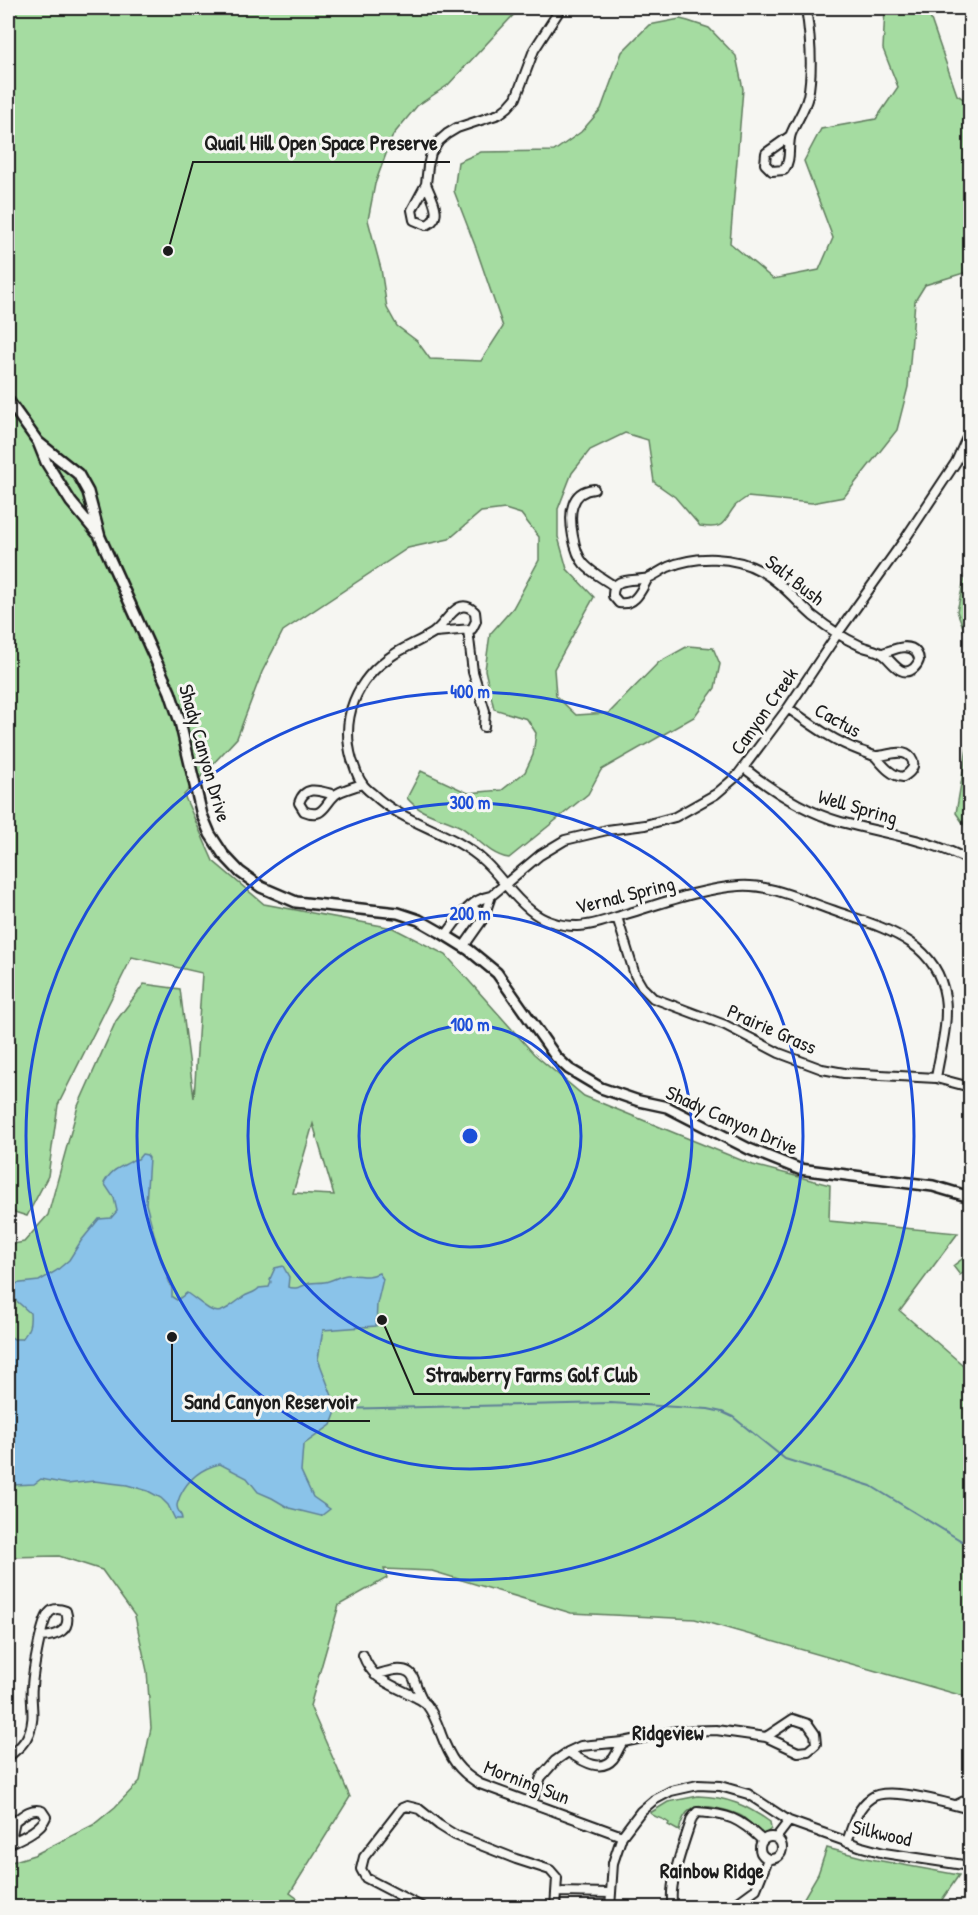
<svg xmlns="http://www.w3.org/2000/svg" width="978" height="1915" font-family="'Patrick Hand',sans-serif">
<rect width="100%" height="100%" fill="#f6f6f2"/>
<filter id="ink" filterUnits="userSpaceOnUse"><feTurbulence type="fractalNoise" baseFrequency=".0167" numOctaves="2"/><feDisplacementMap in="SourceGraphic" scale="12" xChannelSelector="R" yChannelSelector="G"/><feConvolveMatrix kernelMatrix="1 2 1 2 8 2 1 2 1" color-interpolation-filters="sRGB"/></filter>
<g filter="url(#ink)">
<path fill="#a5dca1" stroke="#607c5e" stroke-width="1.5" fill-rule="evenodd" d="M 8,8 L 520,8 L 448,85 L 417,106 L 393,135 L 375,184 L 368,220 L 381,269 L 387,308 L 397,326 L 417,341 L 430,359 L 481,361 L 503,327 L 476,248 L 454,191 L 458,162 L 481,152 L 554,151 L 581,132 L 601,109 L 622,52 L 649,25 L 680,19 L 688,21 L 709,28 L 736,56 L 743,89 L 730,243 L 773,279 L 819,270 L 833,238 L 804,161 L 821,129 L 876,119 L 898,87 L 883,49 L 885,8 L 927,8 L 957,95 L 970,103 L 970,240 L 966,241 L 967,272 L 925,285 L 915,301 L 908,387 L 897,430 L 844,497 L 812,503 L 747,497 C 743,500 738,503 735,506 C 722,523 725,530 700,526 L 675,497 L 654,482 L 648,440 L 625,433 L 590,450 L 572,473 L 558,509 L 558,537 L 567,569 L 594,597 L 554,669 L 556,696 L 576,715 L 609,713 L 659,662 L 688,646 L 713,648 L 720,664 L 715,688 L 694,717 L 601,770 L 588,794 L 509,858 C 489,855 477,837 461,827 C 441,816 423,817 407,798 L 421,771 L 468,793 L 502,790 L 525,772 L 533,755 L 536,733 L 527,719 L 494,709 L 485,670 L 490,634 L 513,608 L 539,560 L 539,537 L 521,514 L 505,509 L 481,512 L 449,539 L 408,548 L 283,631 L 262,672 L 237,738 L 184,795 L 213,861 L 264,904 L 393,928 L 446,955 L 534,1054 L 584,1096 L 753,1165 L 830,1185 L 829,1221 L 958,1233 L 900,1311 L 970,1371 L 970,1698 L 695,1619 L 571,1613 L 432,1571 L 384,1569 L 387,1578 L 339,1605 L 310,1706 L 350,1797 L 290,1893 L 309,1907 L 8,1907 L 8,1863 L 34,1855 L 93,1825 L 115,1807 L 140,1781 L 151,1728 L 147,1671 L 135,1616 L 102,1570 L 59,1556 L 8,1557 L 8,1245 L 24,1242 L 48,1215 L 78,1106 L 116,1021 L 144,984 L 180,989 L 194,1098 L 202,973 L 132,957 L 58,1105 L 48,1176 L 27,1216 L 8,1210 ZM 313,1124 L 334,1195 L 293,1193 Z
M 970,554 L 970,646 L 957,611 Z
M 970,731 L 970,833 L 956,813 Z
M 970,1253 L 970,1268 L 960,1275 L 953,1266 Z
M 698,1796 C 728,1797 746,1805 770,1822 L 771,1829 L 765,1834 C 756,1832 751,1823 743,1817 C 735,1812 726,1810 716,1808 C 695,1803 684,1808 679,1831 L 668,1825 L 669,1823 C 663,1818 655,1818 650,1813 L 668,1802 Z
M 827,1848 L 865,1858 L 959,1875 L 937,1907 L 798,1908 L 818,1874 Z"/>
<path fill="#8ac3e9" stroke="#5e8097" stroke-width="1.5" d="M 142,1154 L 147,1155 L 149,1158 L 146,1204 L 161,1260 L 172,1289 L 172,1297 L 177,1300 L 187,1293 C 217,1314 213,1320 243,1297 C 249,1293 255,1293 259,1288 L 269,1287 L 271,1282 L 270,1279 L 275,1268 L 283,1266 L 289,1277 L 288,1287 C 297,1290 302,1286 310,1283 C 315,1282 319,1283 324,1282 C 332,1281 338,1276 347,1275 C 360,1274 365,1279 379,1273 L 383,1279 L 377,1304 L 376,1326 L 323,1330 L 318,1359 L 337,1409 L 331,1425 L 303,1445 L 301,1471 L 313,1497 L 330,1509 L 321,1516 L 289,1508 L 272,1498 L 258,1492 L 247,1478 L 220,1464 C 202,1468 188,1479 180,1496 C 179,1499 177,1503 177,1506 C 177,1511 182,1514 182,1519 L 175,1519 L 168,1505 L 161,1498 L 148,1491 L 127,1485 L 94,1481 L 67,1484 L 41,1479 L 34,1484 L 14,1485 L 8,1478 L 8,1335 L 14,1339 L 22,1339 C 29,1331 31,1324 30,1313 L 10,1295 L 8,1292 L 8,1288 L 12,1284 L 39,1281 L 56,1271 L 69,1260 L 81,1241 L 99,1219 L 111,1218 L 117,1211 L 114,1198 L 104,1183 C 113,1167 121,1168 133,1160 L 138,1159 Z"/>
<g fill="none" stroke-linecap="round" stroke-linejoin="round">
<path stroke="#5e8097" stroke-width="2" d="M 970,587 L 970,593
M 336,1409 L 611,1403 L 708,1409 L 722,1412 L 733,1417 L 785,1459 L 871,1486 L 970,1546"/>
<g stroke="#1c1c1c" stroke-width="12">
<path id="minor" d="M 790,136 L 766,153 L 765,164 L 772,171 L 784,170 C 792,159 787,146 791,134 C 796,121 805,110 808,96 C 813,70 810,34 806,8
M 426,184 C 431,197 445,218 426,225 L 414,220 L 412,210 L 426,184 L 428,166 L 431,153 L 439,141 L 447,134 L 457,128 L 499,114 L 508,107 L 516,98 L 534,50 L 561,8
M 594,489 C 584,490 576,495 573,505 C 568,519 574,553 584,564 C 592,573 604,579 614,586
M 648,578 C 641,590 636,606 619,603 L 613,596 C 612,575 635,582 648,578 C 655,575 662,570 668,567 C 697,555 734,556 761,571 C 782,583 796,601 813,616 C 827,627 843,638 859,645 C 866,649 874,649 881,653 C 891,658 900,680 914,668 C 916,666 918,664 919,660 C 919,656 918,655 916,652 C 908,642 893,650 883,653
M 468,630 L 473,672 L 485,711 L 484,727
M 435,632 L 472,629 L 476,621 L 475,612 C 457,594 447,624 433,633 C 420,641 405,647 393,655 C 356,679 340,718 352,760 C 355,767 357,777 362,783 C 364,787 369,791 373,794 C 405,825 452,831 485,862 C 501,877 512,896 530,910 C 543,921 559,926 577,926 C 593,926 610,919 626,914 C 663,903 700,889 739,886 C 771,884 802,900 832,910 C 879,927 936,938 945,997 C 949,1023 940,1052 936,1078
M 788,708 C 812,725 833,741 861,751 C 865,752 870,755 875,756 C 886,757 902,747 911,758 C 917,766 910,773 903,777 C 891,776 883,765 875,756
M 744,768 C 774,792 805,812 841,822 C 885,834 930,839 970,861
M 335,795 C 320,791 305,784 299,803 L 304,811 C 323,819 324,805 335,795 C 341,790 354,787 362,784
M 470,906 L 484,916
M 617,917 L 635,975 L 642,987 L 653,998 L 725,1025 L 779,1053 L 822,1069 L 844,1073 L 936,1078 L 970,1087
M 446,935 C 458,919 469,900 491,896 L 540,855 L 565,840 L 607,830 L 645,825 L 675,817 L 716,794 L 737,776 L 788,708 L 838,633 L 905,539 L 956,462 L 970,431
M 464,946 L 483,919 L 491,896
M 363,1655 C 373,1682 392,1684 415,1697 C 419,1699 424,1701 427,1705 C 434,1714 437,1723 441,1734 C 450,1758 458,1771 480,1784 L 622,1836
M 375,1675 C 386,1672 408,1663 414,1679 C 417,1688 419,1694 424,1702
M 568,1752 C 580,1759 600,1774 613,1759 C 617,1754 619,1747 623,1742
M 8,1757 C 16,1750 25,1744 29,1733 C 36,1717 30,1702 32,1686 C 33,1672 41,1622 49,1613 C 54,1607 60,1609 66,1611 C 72,1631 57,1636 41,1637
M 532,1802 L 541,1777 L 555,1761 L 568,1752 L 581,1746 L 623,1742 L 677,1731 L 716,1730 L 766,1737 L 798,1752 L 808,1751 L 816,1744 L 815,1734 L 808,1724 L 793,1719 L 766,1737
M 956,1805 L 970,1798
M760 1848a11 11 0 1 1 22 0a11 11 0 1 1-22 0Z
M 776,1838 L 789,1821
M 847,1842 C 852,1827 857,1807 871,1798 C 887,1785 949,1804 970,1809
M 8,1844 C 20,1839 41,1830 46,1817 L 42,1811 C 32,1807 23,1815 15,1821 L 12,1834 L 15,1841
M 557,1892 L 611,1893
M 424,1908 L 366,1878 L 361,1869 L 364,1857 L 402,1808 L 407,1806 L 419,1809 L 439,1825 L 455,1835 L 516,1859 L 550,1870 L 557,1878 L 555,1908
M 610,1908 L 613,1863 L 622,1836 L 641,1811 L 654,1800 L 671,1791 L 698,1785 L 720,1786 L 748,1794 L 789,1821 L 862,1847 L 884,1853 L 970,1866
M 674,1908 C 665,1891 686,1838 692,1818 L 697,1812 C 728,1814 739,1818 762,1840
M 730,1908 L 756,1889 L 768,1859"/>
</g>
<g stroke="#1c1c1c" stroke-width="14">
<path id="tertiary" d="M 8,400 L 38,442 L 46,462 L 71,502 L 97,533
M 38,442 L 78,474 L 88,492 L 100,537 L 170,692 L 180,722 L 202,815 L 210,834 L 223,854 L 240,872 L 261,887 L 296,902 L 398,913 L 419,920 L 440,932 L 469,950 L 497,973 L 556,1057 L 569,1069 L 601,1088 L 639,1101 L 667,1107 L 749,1149 L 799,1169 L 933,1186 L 970,1197"/>
</g>
<use href="#minor" stroke="#f6f6f2" stroke-width="8"/>
<use href="#tertiary" stroke="#f6f6f2" stroke-width="9"/>
</g>
</g>
<g fill="none" stroke="#1d4ed8" stroke-width="3">
<circle cx="470" cy="1136" r="111"/>
<circle cx="470" cy="1136" r="222"/>
<circle cx="470" cy="1136" r="333"/>
<circle cx="470" cy="1136" r="444"/>
</g>
<g text-anchor="middle" stroke-width="6" stroke-linejoin="round" paint-order="stroke">
<g font-size="20" fill="#1c1c1c" stroke="#f6f6f2">
<text transform="translate(795 580) rotate(38)" y="7">Salt Bush</text>
<text transform="translate(764 711) rotate(-55)" y="7">Canyon Creek</text>
<text transform="translate(838 720) rotate(29)" y="7">Cactus</text>
<text transform="translate(205 753) rotate(74)" y="7">Shady Canyon Drive</text>
<text transform="translate(858 807) rotate(16)" y="7">Well Spring</text>
<text transform="translate(625 895) rotate(-14)" y="7">Vernal Spring</text>
<text transform="translate(772 1029) rotate(24)" y="7">Prairie Grass</text>
<text transform="translate(732 1120) rotate(24)" y="7">Shady Canyon Drive</text>
<text transform="translate(527 1782) rotate(21)" y="7">Morning Sun</text>
<text transform="translate(882 1833) rotate(13)" y="7">Silkwood</text>
</g>
<g font-size="21" font-weight="bold" fill="#1c1c1c" stroke="#f6f6f2">
<text x="668" y="1740">Ridgeview</text>
<text x="712" y="1878">Rainbow Ridge</text>
</g>
</g>
<circle cx="470" cy="1136" r="9" fill="#1d4ed8" stroke="#f6f6f2" stroke-width="3"/>
<g font-size="18" text-anchor="middle" font-weight="bold" fill="#1d4ed8" stroke="#f6f6f2" stroke-width="6" stroke-linejoin="round" paint-order="stroke">
<text x="470" y="698">400 m</text>
<text x="470" y="809">300 m</text>
<text x="470" y="920">200 m</text>
<text x="470" y="1031">100 m</text>
</g>
<path fill="none" stroke="#1c1c1c" stroke-width="2" d="M168 251L193 162H450M382 1320L414 1394H650M172 1337L172 1421H370"/>
<g fill="#1c1c1c" stroke="#f6f6f2" stroke-width="2">
<circle cx="168" cy="251" r="6"/>
<circle cx="382" cy="1320" r="6"/>
<circle cx="172" cy="1337" r="6"/>
</g>
<g font-size="21" text-anchor="middle" font-weight="bold" fill="#1c1c1c" stroke="#f6f6f2" stroke-width="6" stroke-linejoin="round" paint-order="stroke">
<text x="321" y="150">Quail Hill Open Space Preserve</text>
<text x="532" y="1382">Strawberry Farms Golf Club</text>
<text x="271" y="1409">Sand Canyon Reservoir</text>
</g>
<rect width="978" height="1915" fill="none" stroke="#f6f6f2" stroke-width="30"/>
<rect x="15" y="15" width="948" height="1885" fill="none" stroke="#1c1c1c" stroke-width="2" filter="url(#ink)"/>
</svg>
